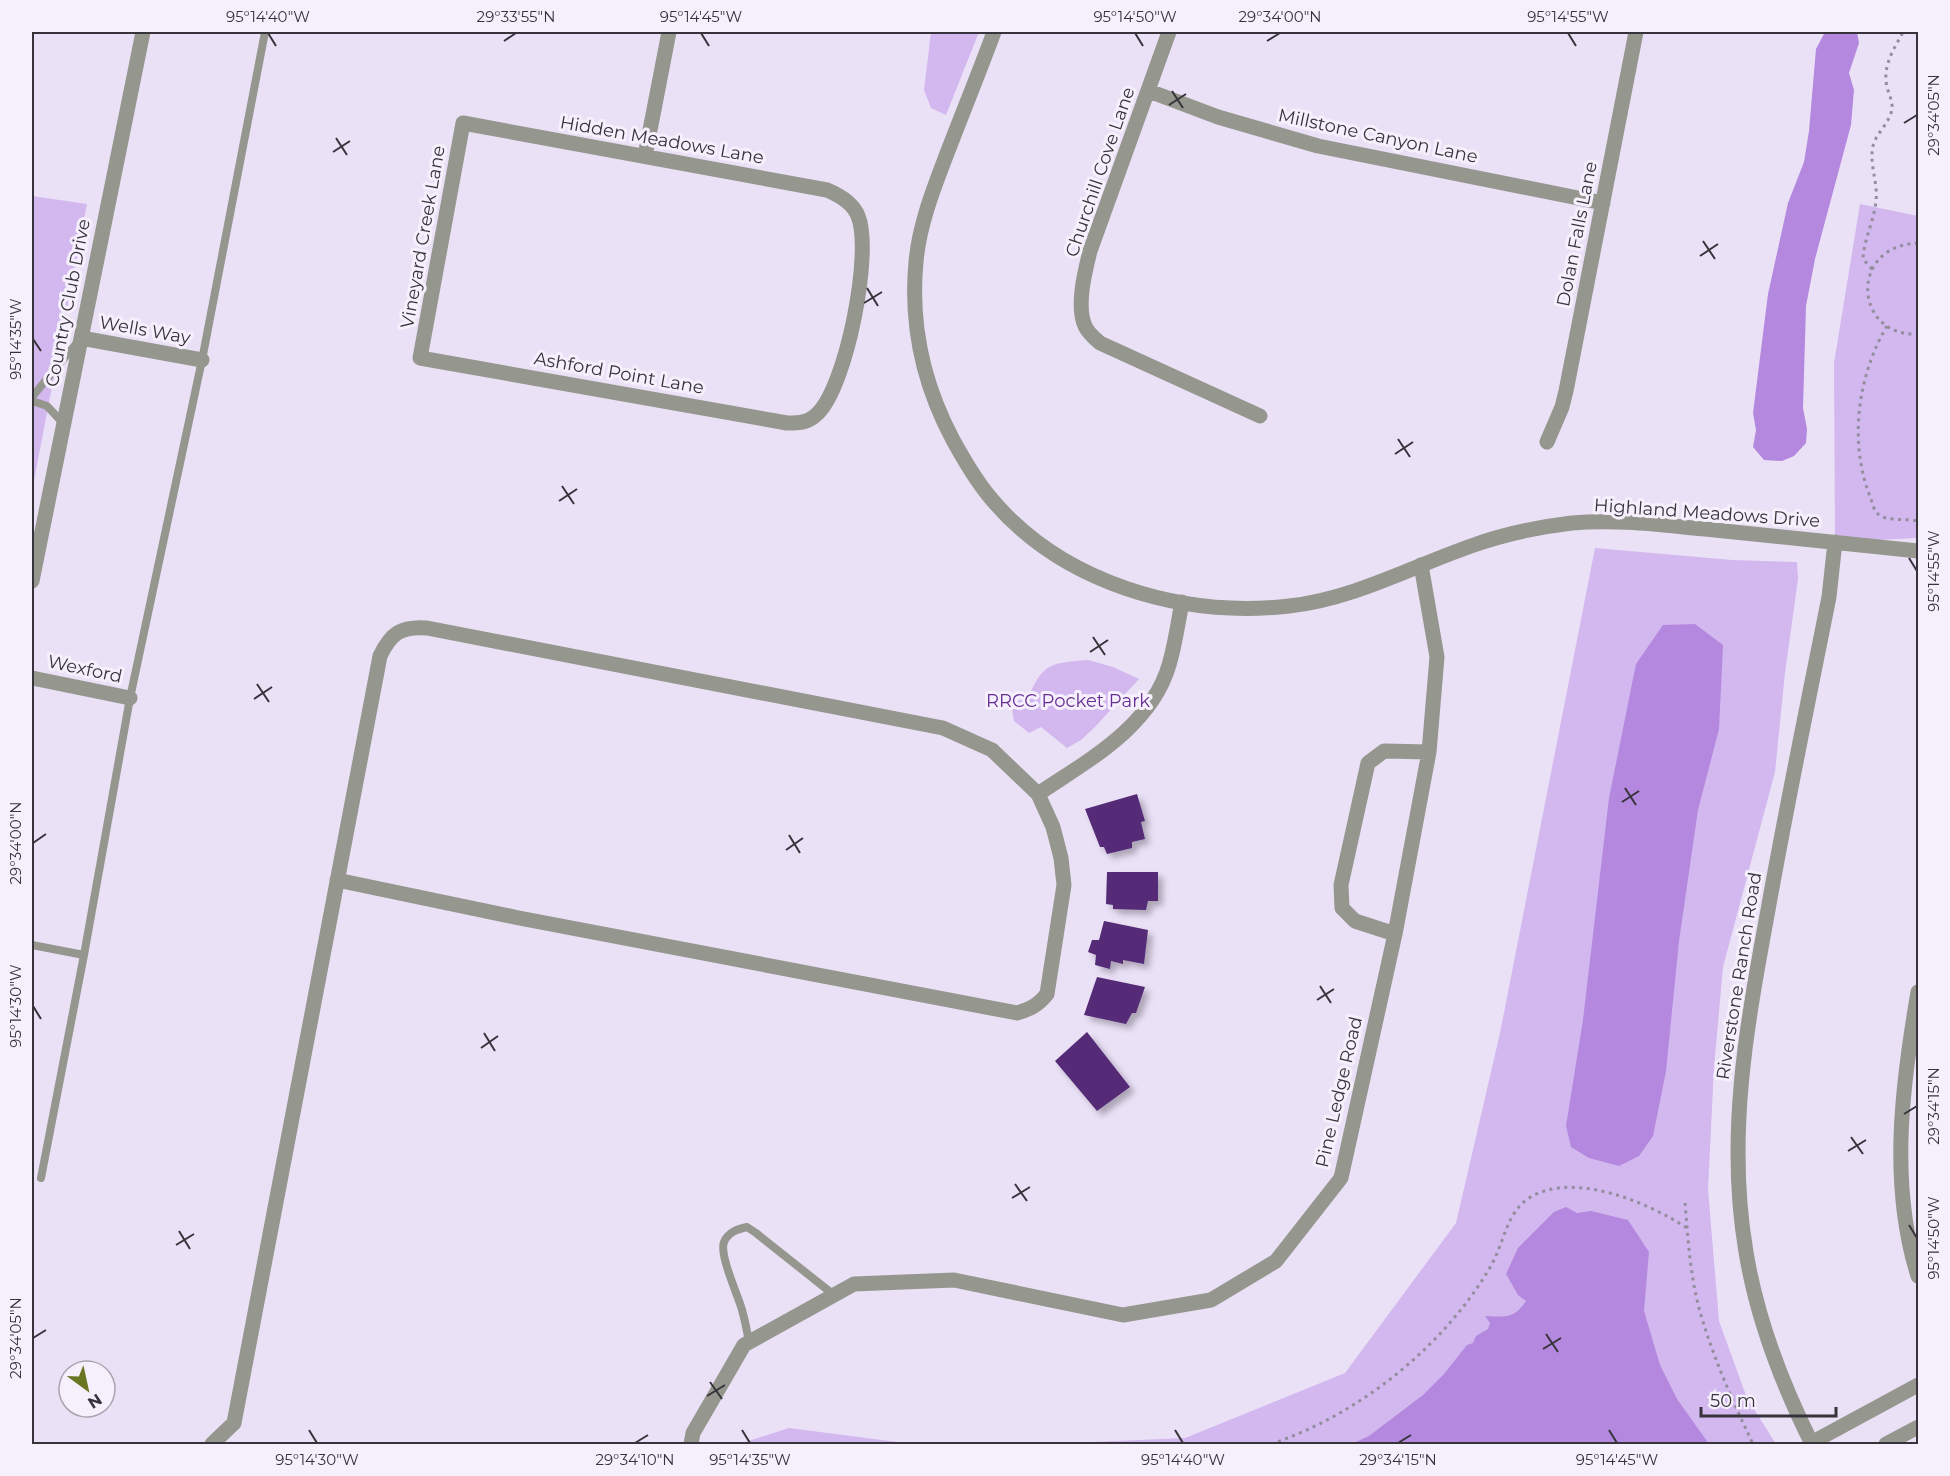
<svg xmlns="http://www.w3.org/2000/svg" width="1950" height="1476" font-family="Montserrat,sans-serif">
<defs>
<filter id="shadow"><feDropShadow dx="5" dy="5" stdDeviation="3" flood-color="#0004"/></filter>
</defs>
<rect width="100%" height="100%" fill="#ebe1f7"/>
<path fill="#d2b8ee" d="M 931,32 L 979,32 L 946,115 L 931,108 L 924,90 Z
M 32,196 L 87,204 L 32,491 Z
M 1860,204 L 1918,216 L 1918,538 L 1835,542 L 1834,363 Z
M 1595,548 L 1732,560 L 1797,562 L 1798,579 L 1785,673 L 1775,772 L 1723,967 L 1714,1068 L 1708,1189 L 1719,1321 L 1747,1398 L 1776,1444 L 1045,1444 L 1185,1438 L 1345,1373 L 1456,1223 L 1500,1033 Z
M 1088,660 L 1113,667 L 1139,679 L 1094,728 L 1081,740 L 1067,748 L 1041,727 L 1029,733 L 1014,721 L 1011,703 L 1028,698 C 1043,662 1052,663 1088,660 Z
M 789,1428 L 913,1444 L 739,1444 Z"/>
<path fill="#b388de" d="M 1825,32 L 1857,32 L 1859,43 L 1849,73 L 1854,90 L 1851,125 L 1815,259 L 1806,306 L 1803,408 L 1807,429 L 1806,443 L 1794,456 L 1782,461 L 1764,460 L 1753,447 L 1756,430 L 1753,413 L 1768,294 L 1788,203 L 1804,162 L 1809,131 L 1816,49 Z
M 1695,624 L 1723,645 L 1719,729 L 1698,810 L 1679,941 L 1666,1071 L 1653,1136 L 1639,1156 L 1619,1166 L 1589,1158 L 1571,1147 L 1566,1126 L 1583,1020 L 1609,798 L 1636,664 L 1663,625 Z
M 1566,1207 L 1577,1213 L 1591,1211 L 1628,1220 L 1649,1252 L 1644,1311 L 1660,1365 L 1677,1399 L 1709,1444 L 1352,1444 L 1369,1436 L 1423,1395 L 1444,1374 L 1467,1345 L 1473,1343 L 1476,1336 L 1488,1329 L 1490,1323 L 1485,1316 C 1505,1317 1514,1319 1526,1301 L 1518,1295 L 1506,1274 L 1518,1248 L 1554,1212 Z"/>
<path fill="#542a77" filter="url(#shadow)" d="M 1137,794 L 1145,821 L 1141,822 L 1145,839 L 1132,842 L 1132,848 L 1107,854 L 1104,847 L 1100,847 L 1085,809 Z
M 1107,872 L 1158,872 L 1158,901 L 1148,901 L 1146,910 L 1113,909 L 1113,905 L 1106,904 Z
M 1104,921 L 1148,930 L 1144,964 L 1123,960 L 1123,964 L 1111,961 L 1110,969 L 1095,965 L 1096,955 L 1088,952 L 1092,940 L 1099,940 Z
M 1097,977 L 1145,987 L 1136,1013 L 1132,1013 L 1126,1024 L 1084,1015 Z
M 1087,1032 L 1130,1087 L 1097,1111 L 1055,1061 Z"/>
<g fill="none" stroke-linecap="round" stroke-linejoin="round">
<path stroke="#948d9c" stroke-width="3" stroke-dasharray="3 4.5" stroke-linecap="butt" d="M 1918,243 C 1847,246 1855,338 1918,334
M 1872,269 L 1863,259 C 1864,239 1874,221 1876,201 C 1878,182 1869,164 1873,146 C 1876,133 1890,123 1892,109 C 1893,102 1889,95 1887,87 C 1882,66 1894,49 1903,32
M 1887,326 C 1858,375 1849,440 1869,494 C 1872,500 1873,510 1878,514 C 1887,522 1907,518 1918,521
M 1685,1203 C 1688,1238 1690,1274 1699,1308 C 1712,1355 1732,1400 1753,1444
M 1271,1444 C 1359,1415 1446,1345 1492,1264 C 1504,1242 1507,1212 1529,1198 C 1573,1170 1649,1203 1687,1228"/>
<path stroke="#95978e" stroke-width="8" d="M 32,397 L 76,344
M 32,401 L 47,406 L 63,423
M 32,945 L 84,955
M 41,1178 L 84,955 L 130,698 L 202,360 L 265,32
M 749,1342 C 747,1331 745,1320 742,1310 C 738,1295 719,1255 724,1242 C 728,1232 738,1229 747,1227 L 756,1233 L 834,1295"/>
<path stroke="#95978e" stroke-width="15" d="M 1169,32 L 1090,251 C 1085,271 1076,306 1085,326 C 1088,333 1094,338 1100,343 L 1260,416
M 1149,91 L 1218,117 L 1318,146 L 1603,203
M 463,123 L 827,190 C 839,195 853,203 858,216 C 873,252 846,388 817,414 C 808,423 799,423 787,423 L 420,358 Z
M 645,156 L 669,32
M 81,338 L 202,360
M 1547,442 L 1562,407 L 1566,391 L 1636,32
M 32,581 L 143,32
M 32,678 L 130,698
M 337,880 L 519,918 L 1017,1013 C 1031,1009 1038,1005 1047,994 L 1064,885 L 1061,858 L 1053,827 L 1038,794
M 1395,934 L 1355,921 L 1342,908 L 1341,885 L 1368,763 L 1384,751 L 1429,752
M 1918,992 C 1902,1085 1889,1184 1918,1276
M 1811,1443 L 1918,1385
M 212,1444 L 234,1423 L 380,656 C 391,633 401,626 427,628 L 943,728 L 992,750 L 1038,794 C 1087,761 1151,727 1169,665 C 1175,645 1178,623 1182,602
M 691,1444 L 693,1433 L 744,1345 L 854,1284 L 954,1280 L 1123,1315 L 1211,1300 L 1276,1261 L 1341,1178 L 1395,934 L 1429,752 L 1437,657 L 1421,565
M 1886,1444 L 1918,1427"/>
<path stroke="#95978e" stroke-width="15" d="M 994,32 C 979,73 962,114 946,156 C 933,190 919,226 916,262 C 910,326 923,384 953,440 C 964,460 975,479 989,496 C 1060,583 1181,618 1289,606 C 1353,599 1411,567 1471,546 C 1504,534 1538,527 1572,523 C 1616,519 1661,525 1705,529 C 1776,536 1847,543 1918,551
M 1812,1444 C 1782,1384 1757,1319 1746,1252 C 1726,1135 1747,1024 1768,910 C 1784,820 1802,731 1820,642 L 1829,597 L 1835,542"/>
</g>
<path fill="none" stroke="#37333b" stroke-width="2" d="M 268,33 L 276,46M 701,33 L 709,46M 1135,33 L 1143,46M 1568,33 L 1576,46M 504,41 L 516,33M 1267,41 L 1280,33M 1172,91 L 1183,108M 1169,105 L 1186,94M 1904,123 L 1917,115M 336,138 L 347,155M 333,152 L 350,141M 1703,241 L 1715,259M 1700,256 L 1718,244M 867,288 L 878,306M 864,303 L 882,292M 33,339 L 41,351M 1398,439 L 1410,457M 1395,454 L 1413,442M 562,486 L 574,504M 559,501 L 577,489M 1909,558 L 1917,571M 1093,637 L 1105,655M 1090,652 L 1108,640M 257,684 L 269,702M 254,699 L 272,687M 1625,788 L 1636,805M 1622,802 L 1639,791M 789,835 L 800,853M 33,843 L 46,834M 786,850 L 803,838M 1320,986 L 1331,1003M 1317,1000 L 1334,989M 33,1006 L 41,1019M 484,1033 L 495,1051M 481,1048 L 498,1036M 1904,1114 L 1917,1106M 1851,1137 L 1863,1154M 1848,1151 L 1866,1140M 1015,1184 L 1027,1201M 1012,1198 L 1030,1187M 1909,1225 L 1917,1238M 179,1231 L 190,1249M 176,1245 L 194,1234M 1546,1334 L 1558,1352M 33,1338 L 46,1330M 1543,1349 L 1561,1338M 710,1382 L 722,1399M 707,1396 L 725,1385M 309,1430 L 317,1443M 742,1430 L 750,1443M 1175,1430 L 1183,1443M 1609,1430 L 1617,1443M 635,1443 L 648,1435M 1398,1443 L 1411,1435"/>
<g text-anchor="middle" stroke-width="6" stroke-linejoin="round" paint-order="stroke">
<g font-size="18" fill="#37333b" stroke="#f6f0fd">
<text transform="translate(1378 136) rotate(12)" y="6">Millstone Canyon Lane</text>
<text transform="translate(662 140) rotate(10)" y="6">Hidden Meadows Lane</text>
<text transform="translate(1100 172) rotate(-71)" y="6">Churchill Cove Lane</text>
<text transform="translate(1577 234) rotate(-79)" y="6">Dolan Falls Lane</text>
<text transform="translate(423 237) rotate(-80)" y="6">Vineyard Creek Lane</text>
<text transform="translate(68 303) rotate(-79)" y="6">Country Club Drive</text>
<text transform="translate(145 330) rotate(10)" y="6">Wells Way</text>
<text transform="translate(619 373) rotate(10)" y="6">Ashford Point Lane</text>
<text transform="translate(1707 513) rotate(4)" y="6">Highland Meadows Drive</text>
<text transform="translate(85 669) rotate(12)" y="6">Wexford</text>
<text transform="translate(1739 976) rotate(-81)" y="6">Riverstone Ranch Road</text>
<text transform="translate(1339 1092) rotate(-77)" y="6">Pine Ledge Road</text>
</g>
<g font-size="18" fill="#652c91" stroke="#f6f0fd">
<text x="1068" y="707">RRCC Pocket Park</text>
</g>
</g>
<rect width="1950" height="1476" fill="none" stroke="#f6f0fd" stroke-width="66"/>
<g transform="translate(87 1389) rotate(147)"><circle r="28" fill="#f6f0fd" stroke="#aaa4af" stroke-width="1.5"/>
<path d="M0-4.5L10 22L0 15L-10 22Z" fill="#6a7722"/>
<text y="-9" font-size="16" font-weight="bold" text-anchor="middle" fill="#37333b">N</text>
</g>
<path d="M1701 1407v9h135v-9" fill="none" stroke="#37333b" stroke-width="3"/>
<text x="1710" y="1407" font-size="18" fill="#37333b" stroke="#f6f0fd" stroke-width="4.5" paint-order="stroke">50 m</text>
<rect x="33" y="33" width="1884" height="1410" fill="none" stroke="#37333b" stroke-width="2"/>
<g font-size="15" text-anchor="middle" fill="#37333b">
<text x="268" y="22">95°14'40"W</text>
<text x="516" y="22">29°33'55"N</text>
<text x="701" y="22">95°14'45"W</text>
<text x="1135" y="22">95°14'50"W</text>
<text x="1280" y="22">29°34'00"N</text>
<text x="1568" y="22">95°14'55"W</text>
<text transform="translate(1934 115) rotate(-90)" y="5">29°34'05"N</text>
<text transform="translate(16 339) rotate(-90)" y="5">95°14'35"W</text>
<text transform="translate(1934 571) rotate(-90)" y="5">95°14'55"W</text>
<text transform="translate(16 843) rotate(-90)" y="5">29°34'00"N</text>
<text transform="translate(16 1006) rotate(-90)" y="5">95°14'30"W</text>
<text transform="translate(1934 1106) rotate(-90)" y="5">29°34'15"N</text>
<text transform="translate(1934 1238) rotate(-90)" y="5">95°14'50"W</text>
<text transform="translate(16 1338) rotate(-90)" y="5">29°34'05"N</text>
<text x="317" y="1465">95°14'30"W</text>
<text x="635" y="1465">29°34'10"N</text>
<text x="750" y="1465">95°14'35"W</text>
<text x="1183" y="1465">95°14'40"W</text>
<text x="1398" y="1465">29°34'15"N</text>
<text x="1617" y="1465">95°14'45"W</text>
</g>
</svg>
